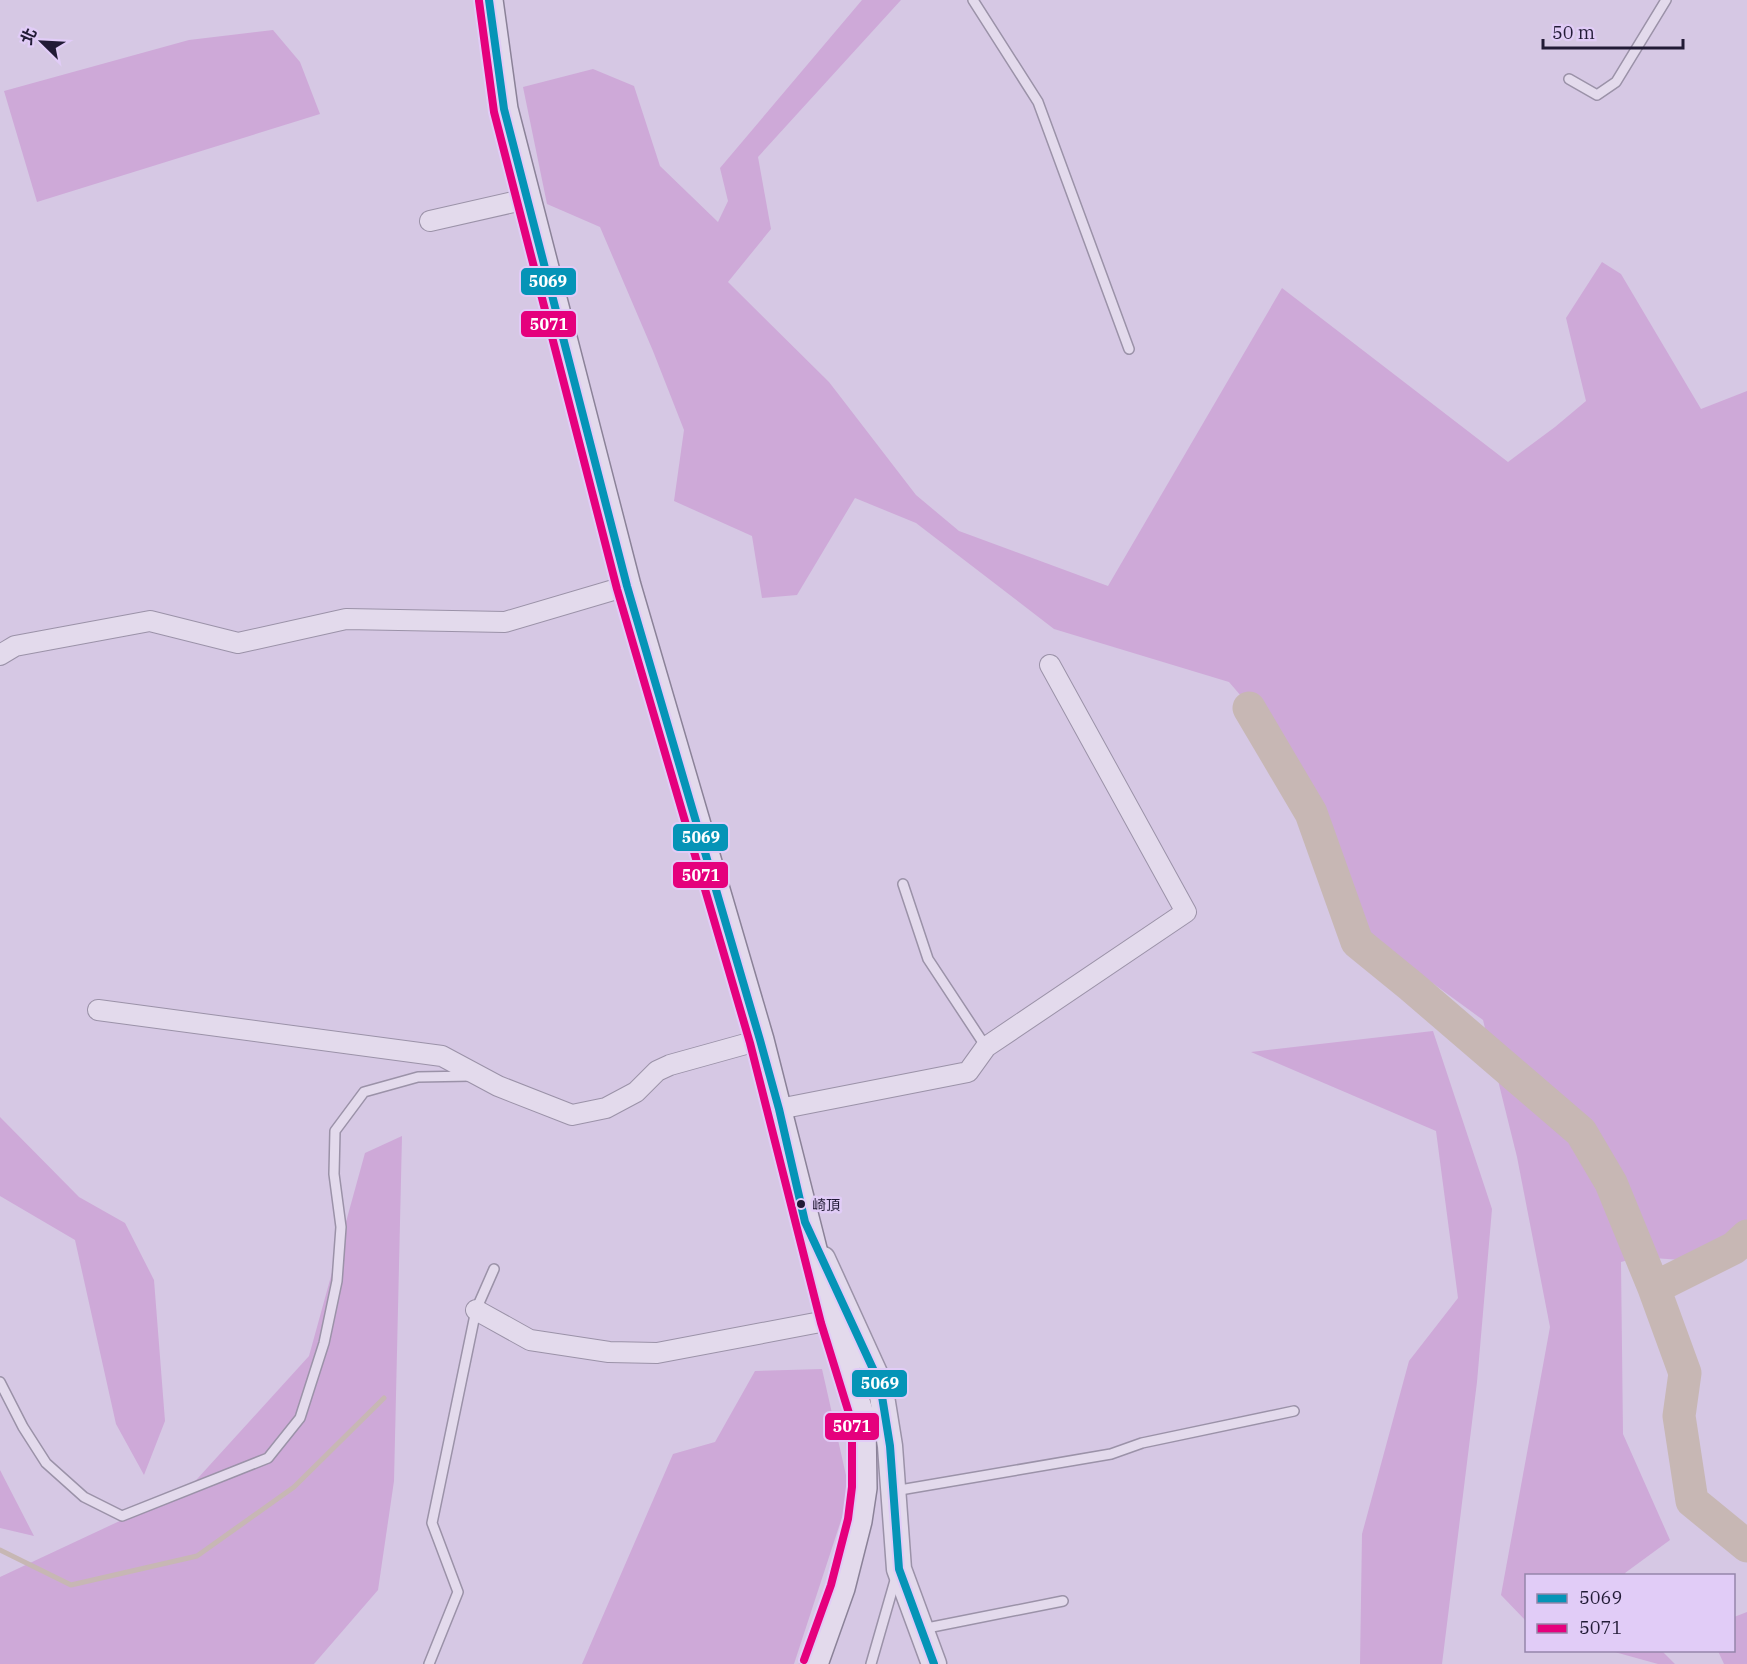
<svg xmlns="http://www.w3.org/2000/svg" width="1747" height="1664" font-family="'IBM Plex Serif','Noto Sans TC',serif">
<rect width="100%" height="100%" fill="#d6c8e4"/>
<path fill="#cea9d8" d="M 862,0 L 901,0 L 758,157 L 771,229 L 728,282 L 829,382 L 916,495 L 959,531 L 1108,586 L 1282,288 L 1508,462 L 1555,427 L 1586,401 L 1566,318 L 1602,262 L 1621,274 L 1701,409 L 1747,391 L 1747,1247 L 1736,1264 L 1640,1257 L 1621,1262 L 1623,1434 L 1670,1540 L 1625,1573 L 1626,1575 L 1526,1576 L 1526,1621 L 1501,1595 L 1550,1327 L 1517,1157 L 1483,1020 L 1364,933 L 1296,760 L 1229,682 L 1054,629 L 916,523 L 855,498 L 797,595 L 762,598 L 752,536 L 674,501 L 684,430 L 653,351 L 600,227 L 547,204 L 523,87 L 593,69 L 634,86 L 660,166 L 718,222 L 728,201 L 720,168 Z
M 273,30 L 300,62 L 320,114 L 37,202 L 4,91 L 189,40 Z
M 1433,1031 L 1492,1209 L 1477,1382 L 1442,1664 L 1360,1664 L 1362,1534 L 1409,1361 L 1458,1298 L 1436,1131 L 1251,1052 Z
M 0,1117 L 79,1197 L 125,1223 L 154,1280 L 165,1421 L 144,1475 L 116,1424 L 75,1240 L 0,1196 Z
M 402,1136 L 394,1481 L 378,1590 L 314,1664 L 0,1664 L 0,1577 L 188,1489 L 309,1356 L 365,1153 Z
M 822,1369 L 850,1493 L 794,1664 L 582,1664 L 673,1454 L 715,1442 L 755,1371 Z
M 0,1470 L 34,1536 L 0,1528 Z
M 1747,1612 L 1747,1664 L 1724,1664 L 1718,1651 L 1734,1650 L 1734,1617 Z
M 1611,1651 L 1662,1651 L 1675,1664 L 1658,1664 Z"/>
<g fill="none" stroke-linecap="round" stroke-linejoin="round">
<path stroke="#c7b7b4" stroke-width="5" d="M 0,1550 L 71,1585 L 197,1556 L 294,1487 L 384,1398"/>
<path stroke="#c7b7b4" stroke-width="33" d="M 1249,708 L 1311,813 L 1357,942 L 1411,986 L 1581,1132 L 1611,1183 L 1654,1288 L 1685,1373 L 1679,1416 L 1692,1501 L 1747,1546
M 1654,1288 L 1734,1248 L 1747,1236"/>
<g stroke="#9b92a8" stroke-width="12">
<path id="service" d="M 973,0 L 1038,102 L 1129,349
M 1569,79 L 1597,95 L 1616,82 L 1666,0
M 903,884 L 928,959 L 986,1047
M 0,1382 L 23,1427 L 46,1463 L 84,1497 L 122,1516 L 268,1458 L 300,1418 L 324,1343 L 337,1281 L 341,1227 L 334,1174 L 335,1131 L 364,1092 L 418,1077 L 471,1076
M 894,1491 L 1111,1454 L 1142,1443 L 1294,1411
M 922,1629 L 1063,1601
M 429,1664 L 458,1592 L 432,1523 L 476,1310 L 494,1269
M 871,1664 L 896,1577"/>
</g>
<g stroke="#9b92a8" stroke-width="22">
<path id="minor" d="M 430,221 L 527,199 L 527,197
M 0,655 L 15,646 L 150,621 L 238,643 L 346,619 L 505,622 L 627,586
M 98,1010 L 442,1056 L 498,1086 L 572,1115 L 606,1108 L 636,1092 L 657,1071 L 670,1065 L 760,1040
M 779,1109 L 968,1072 L 986,1047 L 1186,912 L 1050,665
M 476,1310 L 530,1340 L 609,1352 L 657,1353 L 831,1320 L 843,1320"/>
</g>
<g stroke="#9b92a8" stroke-width="27">
<path id="tertiary" d="M 823,1259 L 880,1384 L 890,1446 L 899,1569 L 934,1664"/>
</g>
<g stroke="#8b8298" stroke-width="30">
<path id="secondary" d="M 489,0 L 504,109 L 627,586 L 760,1040 L 831,1320 L 862,1421 L 863,1488 L 858,1521 L 841,1588 L 814,1664"/>
</g>
<use href="#service" stroke="#e3daec" stroke-width="9"/>
<use href="#minor" stroke="#e3daec" stroke-width="20"/>
<use href="#tertiary" stroke="#e3daec" stroke-width="24"/>
<use href="#secondary" stroke="#e3daec" stroke-width="27"/>
<g stroke="#e1ccf7" stroke-width="12">
<path id="bus-1" d="M 489,0 L 504,109 L 627,586 L 760,1040 L 779,1109 L 805,1222 L 880,1384 L 890,1446 L 899,1569 L 934,1664"/>
</g>
<g stroke="#e1ccf7" stroke-width="12">
<path id="bus-2" d="M 479,1 L 494,112 L 617,589 L 750,1043 L 821,1323 L 852,1423 L 852,1487 L 848,1519 L 831,1585 L 804,1660"/>
</g>
<use href="#bus-1" stroke="#0594b7" stroke-width="8"/>
<use href="#bus-2" stroke="#e5007d" stroke-width="8"/>
</g>
<circle fill="#221b36" stroke="#e1ccf7" stroke-width="2" cx="801" cy="1204" r="5"/>
<g text-anchor="middle" stroke-width="5" stroke-linejoin="round" paint-order="stroke">
<g font-size="14" fill="#221b36" stroke="#e1ccf7" text-anchor="start">
<text x="812" y="1210">崎頂</text>
</g>
</g>
<g stroke="#e1ccf7" stroke-width="2">
<rect x="520" y="267" width="57" height="29" rx="6" fill="#0594b7"/>
<rect x="520" y="310" width="57" height="28" rx="6" fill="#e5007d"/>
<rect x="672" y="823" width="57" height="29" rx="6" fill="#0594b7"/>
<rect x="672" y="861" width="57" height="28" rx="6" fill="#e5007d"/>
<rect x="851" y="1369" width="57" height="29" rx="6" fill="#0594b7"/>
<rect x="824" y="1412" width="56" height="29" rx="6" fill="#e5007d"/>
</g>
<g font-size="16" text-anchor="middle" font-weight="bold" fill="#fff">
<text x="548" y="287">5069</text>
<text x="549" y="330">5071</text>
<text x="701" y="843">5069</text>
<text x="701" y="881">5071</text>
<text x="880" y="1389">5069</text>
<text x="852" y="1432">5071</text>
</g>
<rect x="1525" y="1574" width="210" height="78" fill="#e1ccf7" stroke="#9585aa" stroke-width="1.5"/>
<rect x="1537" y="1594" width="30" height="9" fill="#0594b7" stroke="#9585aa" stroke-width="1.5"/>
<text x="1579" y="1604" font-size="18" fill="#221b36">5069</text>
<rect x="1537" y="1624" width="30" height="9" fill="#e5007d" stroke="#9585aa" stroke-width="1.5"/>
<text x="1579" y="1634" font-size="18" fill="#221b36">5071</text>
<g transform="translate(42 42) rotate(294)" stroke="#e1ccf7" stroke-width="4.5" paint-order="stroke">
<path d="M0-4.5L10 22L0 15L-10 22Z" fill="#221b36"/>
<text y="-9" font-size="16" font-weight="bold" text-anchor="middle" fill="#221b36">北</text>
</g>
<path d="M1543 39v9h140v-9" fill="none" stroke="#221b36" stroke-width="3"/>
<text x="1552" y="39" font-size="18" fill="#221b36" stroke="#e1ccf7" stroke-width="4.5" paint-order="stroke">50 m</text>
</svg>
